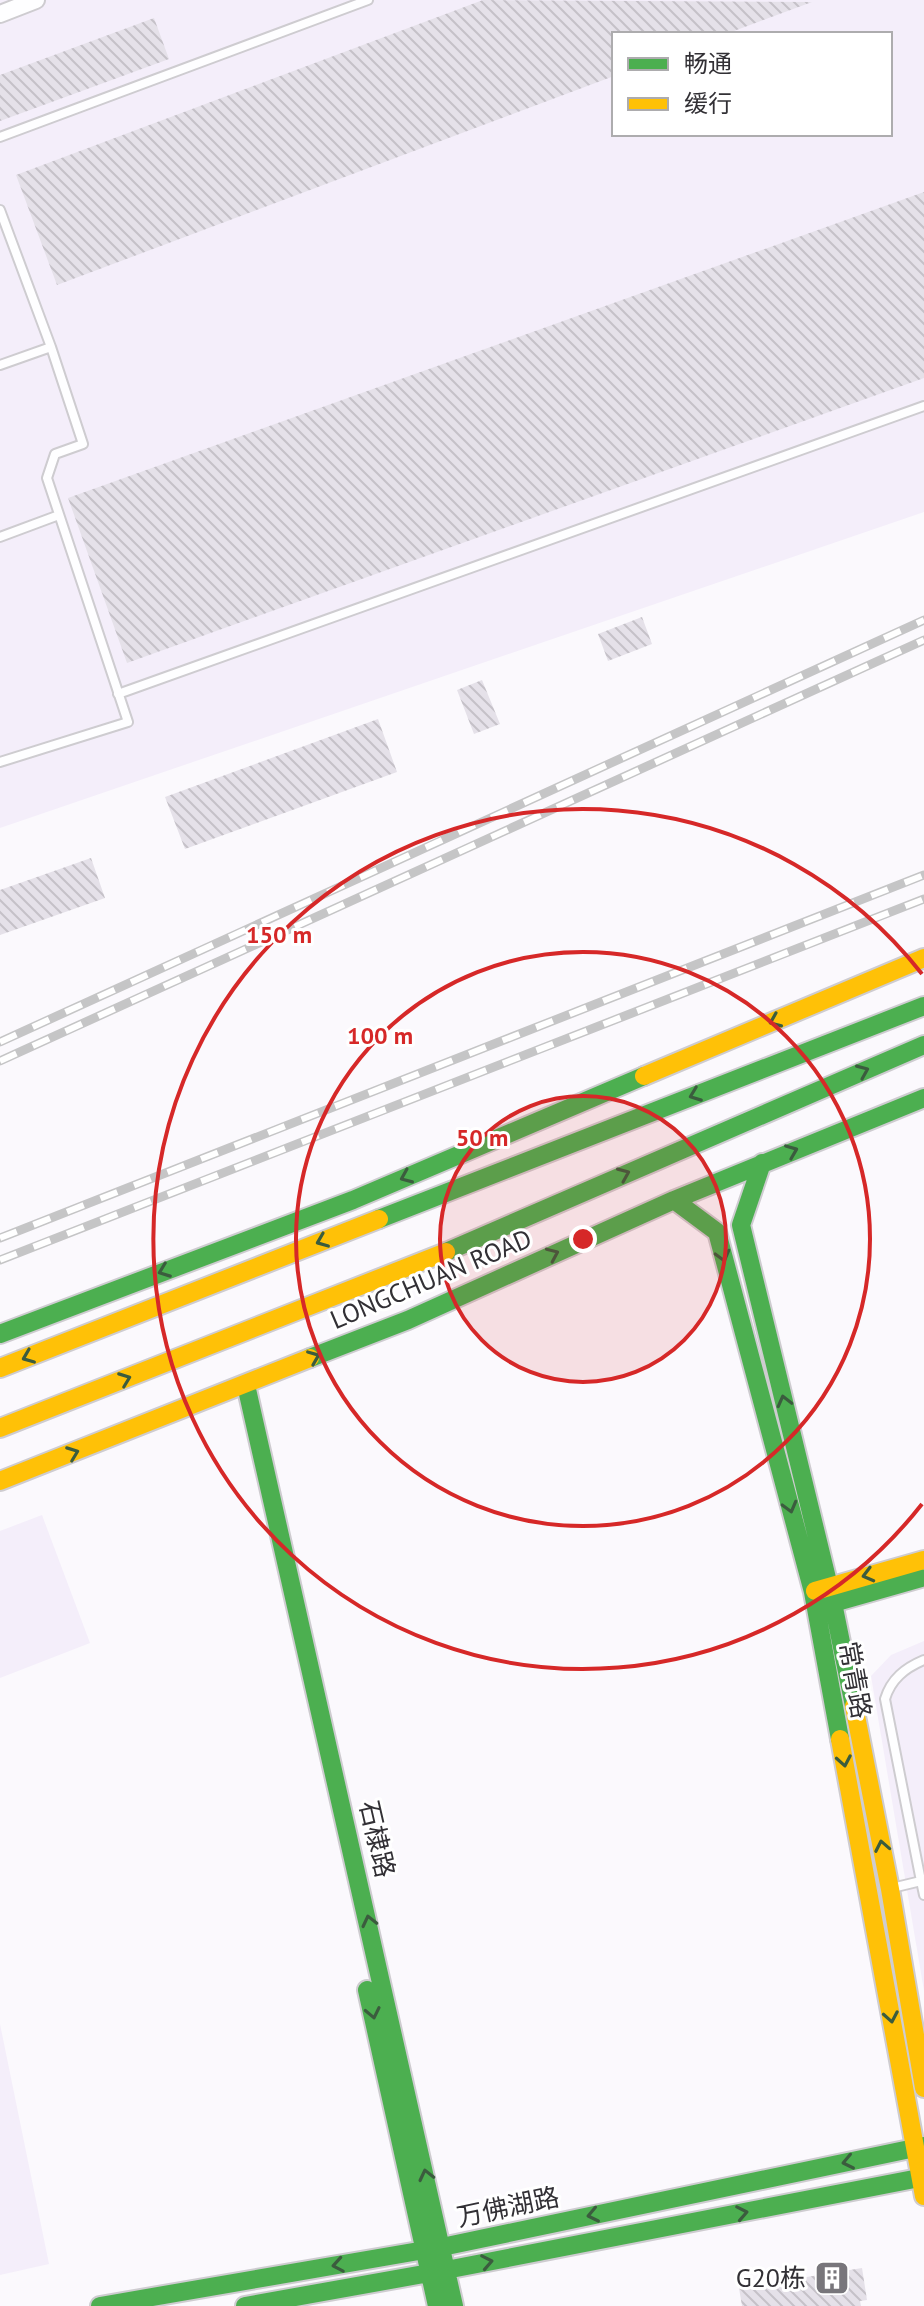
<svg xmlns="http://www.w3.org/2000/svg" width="924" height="2306" font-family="'PT Sans','Noto Sans SC',sans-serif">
<defs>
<pattern id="building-back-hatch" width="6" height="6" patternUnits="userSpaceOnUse" patternTransform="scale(2)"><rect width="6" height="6" fill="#e5e1e9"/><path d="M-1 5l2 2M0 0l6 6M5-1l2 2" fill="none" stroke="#c5c1c8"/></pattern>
</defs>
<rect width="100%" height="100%" fill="#fbf9fd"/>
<path fill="#f4eefa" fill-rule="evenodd" d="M 0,0 L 924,0 L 924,512 L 0,828 ZM 614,34 L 890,34 L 890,134 L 614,134 Z
M 42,1515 L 90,1643 L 0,1678 L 0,1531 Z
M 924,1641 L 924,1991 L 871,1676 L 891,1655 Z
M 0,2024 L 49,2264 L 0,2275 Z"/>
<path fill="url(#building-back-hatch)" d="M 483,0 L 812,2 L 726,34 L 614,34 L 614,76 L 57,285 L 16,175 Z
M 154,18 L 169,59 L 0,121 L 0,75 Z
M 924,192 L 924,378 L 127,663 L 68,498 Z
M 642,617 L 652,644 L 608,661 L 598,634 Z
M 482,680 L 500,724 L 474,734 L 457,690 Z
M 378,719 L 397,772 L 185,849 L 165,797 Z
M 91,858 L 105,898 L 0,935 L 0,890 Z
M 862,2268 L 867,2300 L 860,2301 L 861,2306 L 742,2306 L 739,2288 Z"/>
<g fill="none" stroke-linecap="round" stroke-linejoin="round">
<g stroke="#ceccd0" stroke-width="12">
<path id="lane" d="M 0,137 L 368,0
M 0,210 L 51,347 L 0,365
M 0,537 L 59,515
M 118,694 L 924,406
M 0,762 L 128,722 L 47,478 L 55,454 L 83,444 L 51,347
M 921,1881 L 924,1895
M 892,1888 L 921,1881 L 885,1699 C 891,1679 905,1668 924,1660"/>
</g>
<g stroke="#ceccd0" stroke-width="20">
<path id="street" d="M 0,14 L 36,0"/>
</g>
<g stroke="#ceccd0" stroke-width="22">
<path id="fast" d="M 762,1163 L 741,1225 L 833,1603 L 854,1706
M 674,1200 L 717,1232 L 813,1592 L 840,1739
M 379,1219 L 924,1006
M 446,1252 L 924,1045
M 0,1334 L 353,1200 L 644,1076
M 310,1358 L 408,1320 L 674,1200 L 924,1098
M 246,1385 L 454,2306
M 819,1610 L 833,1603 L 921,1578
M 367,1990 L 437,2306
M 100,2306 L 442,2247 L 924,2146
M 245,2306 L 446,2270 L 924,2177"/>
</g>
<g stroke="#ceccd0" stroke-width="22">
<path id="slow" d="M 644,1076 L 924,958
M 0,1368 L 379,1219
M 0,1428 L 446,1252
M 0,1481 L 310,1358
M 815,1591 L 924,1560
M 854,1706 L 890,1889 L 924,2088
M 840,1739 L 924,2196"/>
</g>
<use href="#lane" stroke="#fefeff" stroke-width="8"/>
<use href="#street" stroke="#fefeff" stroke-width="16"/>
<use href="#fast" stroke="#4caf50" stroke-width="18"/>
<use href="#slow" stroke="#ffc107" stroke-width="18"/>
<g stroke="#c5c5c6" stroke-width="9">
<path id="rail" d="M 0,1042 L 924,620
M 0,1061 L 924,640
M 0,1238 L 924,875
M 0,1260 L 924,899"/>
</g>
<use href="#rail" stroke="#fff" stroke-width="6" stroke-dasharray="18" stroke-linecap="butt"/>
</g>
<defs><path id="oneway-chevron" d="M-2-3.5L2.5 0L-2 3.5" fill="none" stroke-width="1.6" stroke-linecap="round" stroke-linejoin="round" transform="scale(2)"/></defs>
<g stroke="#3b5c3e">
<use href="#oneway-chevron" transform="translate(775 1021) rotate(157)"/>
<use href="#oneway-chevron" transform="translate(863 1071) rotate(-23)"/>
<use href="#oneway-chevron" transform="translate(695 1095) rotate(159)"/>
<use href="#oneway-chevron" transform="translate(792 1151) rotate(-22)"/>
<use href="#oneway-chevron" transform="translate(624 1174) rotate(-23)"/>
<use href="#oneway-chevron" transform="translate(406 1177) rotate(157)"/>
<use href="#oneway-chevron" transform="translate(322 1241) rotate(158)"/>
<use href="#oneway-chevron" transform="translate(553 1254) rotate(-24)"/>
<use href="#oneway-chevron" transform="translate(723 1256) rotate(75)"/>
<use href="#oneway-chevron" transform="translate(164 1271) rotate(159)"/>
<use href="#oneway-chevron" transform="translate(28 1357) rotate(158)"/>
<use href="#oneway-chevron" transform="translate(314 1357) rotate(-22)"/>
<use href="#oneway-chevron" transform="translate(125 1379) rotate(-21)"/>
<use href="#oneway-chevron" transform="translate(784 1401) rotate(-104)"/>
<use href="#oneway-chevron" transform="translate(73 1453) rotate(-21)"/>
<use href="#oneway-chevron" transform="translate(790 1507) rotate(75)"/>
<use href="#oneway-chevron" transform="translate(868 1575) rotate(165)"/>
<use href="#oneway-chevron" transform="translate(844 1761) rotate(80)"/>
<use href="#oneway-chevron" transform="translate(882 1846) rotate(-101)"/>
<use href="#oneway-chevron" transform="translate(369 1921) rotate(-103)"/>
<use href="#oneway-chevron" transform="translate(373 2013) rotate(78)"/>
<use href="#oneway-chevron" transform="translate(891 2017) rotate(80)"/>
<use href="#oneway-chevron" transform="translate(848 2162) rotate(168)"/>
<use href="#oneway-chevron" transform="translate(426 2175) rotate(-103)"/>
<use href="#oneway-chevron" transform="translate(742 2213) rotate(-11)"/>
<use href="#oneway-chevron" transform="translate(593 2215) rotate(168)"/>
<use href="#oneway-chevron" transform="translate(487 2262) rotate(-11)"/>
<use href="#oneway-chevron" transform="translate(338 2265) rotate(170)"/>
</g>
<circle cx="583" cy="1239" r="143" fill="#d62828" fill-opacity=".12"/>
<g fill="none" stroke="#d62828" stroke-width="4">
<circle cx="583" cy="1239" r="143"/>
<circle cx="583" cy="1239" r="287"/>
<path d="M922 1504A430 430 0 1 1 922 974"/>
</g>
<defs>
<g id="building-square" transform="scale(1.8)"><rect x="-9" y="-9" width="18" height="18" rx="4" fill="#78767b" stroke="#fff"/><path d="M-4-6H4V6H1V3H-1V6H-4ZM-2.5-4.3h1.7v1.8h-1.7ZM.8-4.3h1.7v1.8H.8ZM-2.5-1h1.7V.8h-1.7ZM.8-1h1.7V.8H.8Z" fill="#fff"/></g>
</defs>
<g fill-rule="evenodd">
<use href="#building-square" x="832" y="2278"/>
</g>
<g text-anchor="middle" stroke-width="6" stroke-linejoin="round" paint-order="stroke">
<g font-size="26" fill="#323035" stroke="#fff">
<text transform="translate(431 1279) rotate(-23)" y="9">LONGCHUAN ROAD</text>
<text transform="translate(855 1680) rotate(80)" y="9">常青路</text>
<text transform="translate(377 1839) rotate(77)" y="9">石棣路</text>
<text transform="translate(508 2207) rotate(-12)" y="9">万佛湖路</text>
</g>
<g font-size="26" fill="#323035" stroke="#fff" text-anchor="end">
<text x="806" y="2287">G20栋</text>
</g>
</g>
<circle cx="583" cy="1239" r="12" fill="#d62828" stroke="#fff" stroke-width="4"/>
<g font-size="24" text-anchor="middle" font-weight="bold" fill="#d62828" stroke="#fff" stroke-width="6" stroke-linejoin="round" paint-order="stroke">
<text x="279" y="943">150 m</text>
<text x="380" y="1044">100 m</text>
<text x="482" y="1146">50 m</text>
</g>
<rect x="612" y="32" width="280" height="104" fill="#ffffff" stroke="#adacae" stroke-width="2"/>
<rect x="628" y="58" width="40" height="12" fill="#4caf50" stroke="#adacae" stroke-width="2"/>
<text x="684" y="72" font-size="24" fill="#323035">畅通</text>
<rect x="628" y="98" width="40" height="12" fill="#ffc107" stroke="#adacae" stroke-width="2"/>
<text x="684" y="112" font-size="24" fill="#323035">缓行</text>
</svg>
